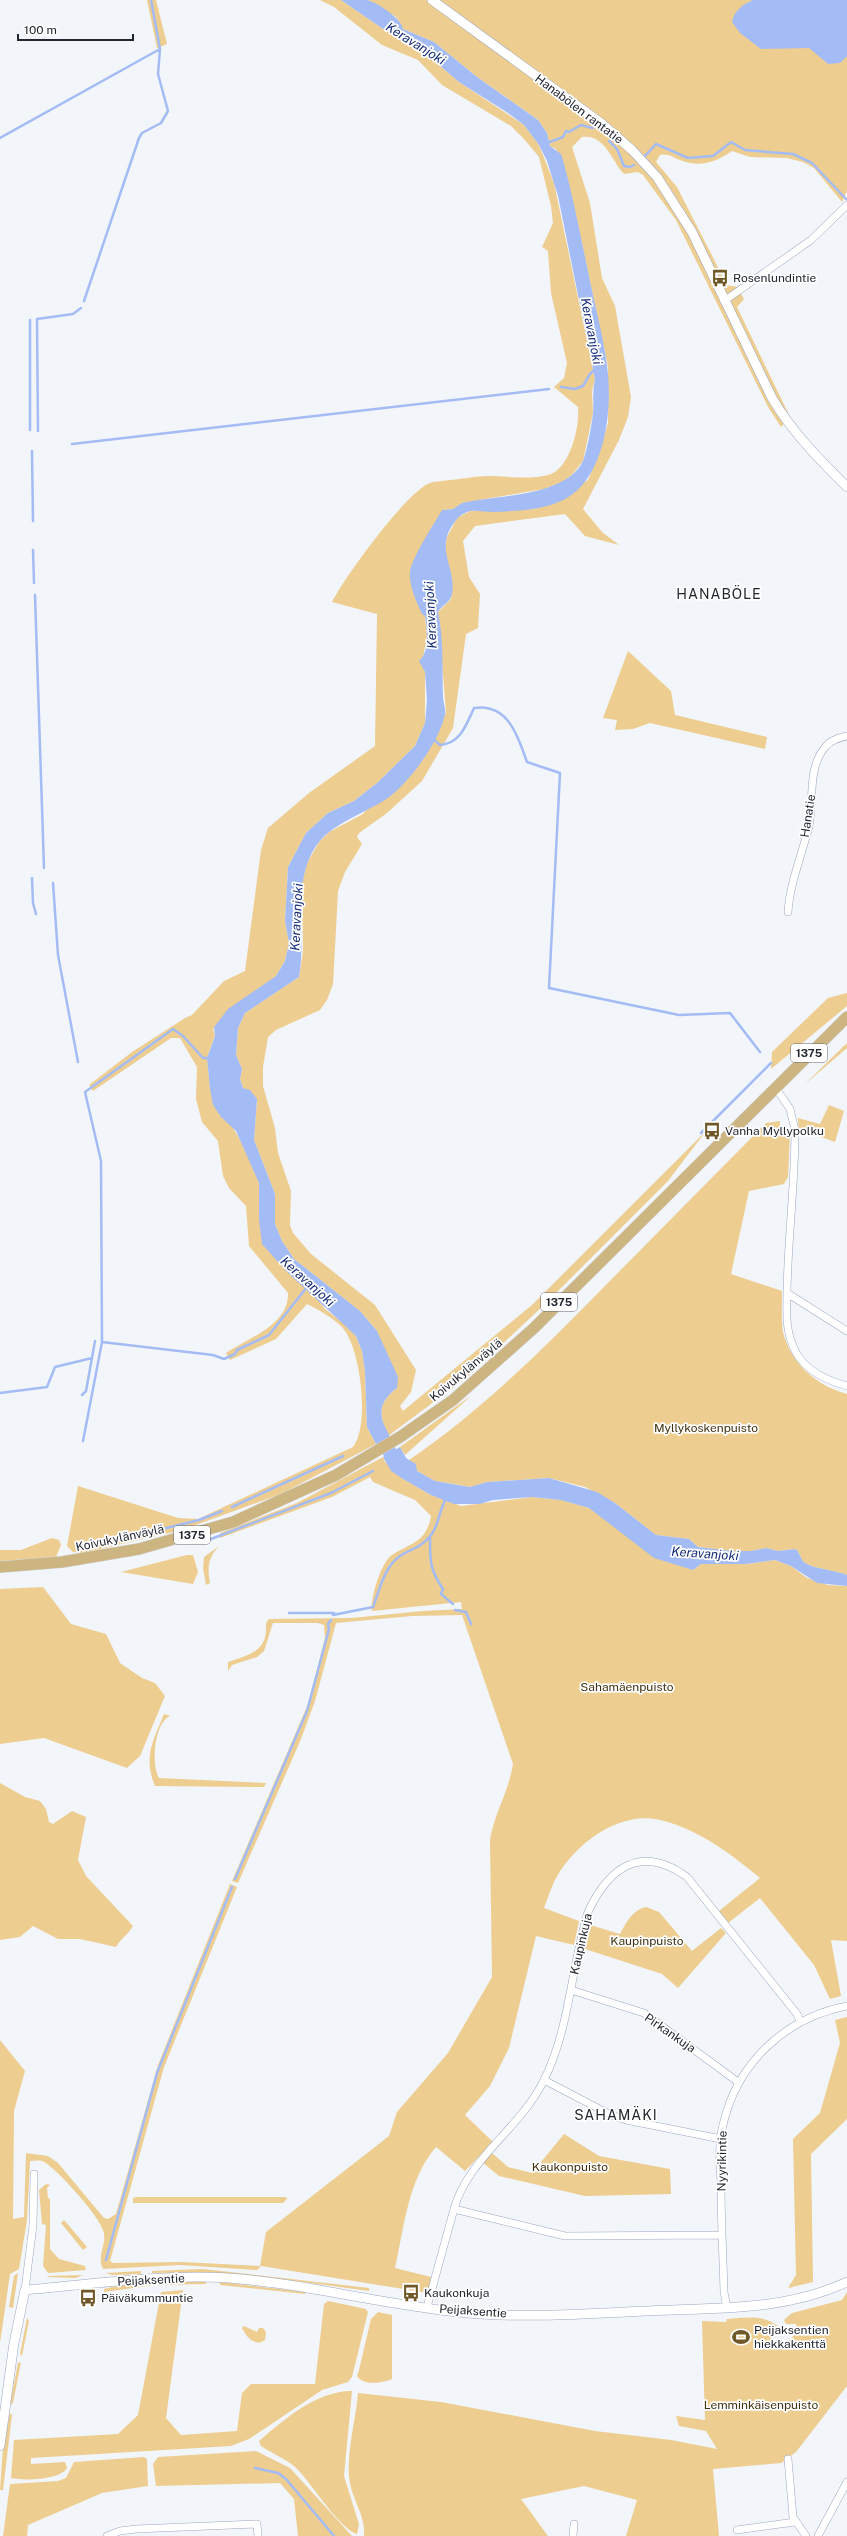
<svg xmlns="http://www.w3.org/2000/svg" width="847" height="2536" font-family="'Public Sans',sans-serif">
<rect width="100%" height="100%" fill="#f2f5fa"/>
<path fill="#edcd90" d="M 147,0 L 156,0 L 167,44 L 157,48 Z
M 320,0 L 341,0 L 392,35 L 419,48 L 459,82 L 524,125 L 539,145 L 554,183 L 595,379 L 592,391 L 593,413 L 583,461 L 572,475 L 562,482 L 544,489 L 462,503 L 453,509 L 442,510 L 425,616 L 427,636 L 422,663 L 425,672 L 425,723 L 415,746 L 377,783 L 354,801 L 328,813 L 306,833 L 288,867 L 285,921 L 289,943 L 285,961 L 276,976 L 213,1029 L 215,1035 L 207,1058 L 210,1089 L 246,1150 L 259,1183 L 259,1219 L 325,1309 L 347,1326 L 356,1336 L 362,1351 L 365,1371 L 367,1427 L 376,1444 L 281,1494 L 182,1530 L 83,1553 L 73,1552 L 67,1546 L 78,1486 L 178,1518 L 198,1519 L 353,1447 C 370,1426 361,1347 342,1327 C 333,1318 319,1310 307,1304 L 276,1339 L 230,1360 L 226,1353 C 248,1338 289,1325 288,1293 L 249,1246 L 246,1206 L 229,1188 L 223,1176 L 218,1141 L 202,1122 L 196,1099 L 197,1067 L 180,1038 L 171,1038 L 93,1091 L 89,1085 L 132,1052 L 185,1018 L 192,1015 L 224,981 L 245,971 L 261,850 L 268,828 L 309,793 L 375,746 L 377,614 L 332,602 C 344,578 407,491 430,483 C 436,481 445,481 451,480 C 463,479 476,476 487,476 C 507,476 528,480 548,475 C 570,470 580,426 578,407 L 554,387 L 564,378 L 567,363 L 551,293 L 548,251 L 542,247 L 553,223 L 551,206 L 539,157 L 524,139 L 511,126 L 442,85 L 418,60 L 382,45 L 334,7 Z
M 368,0 L 847,0 L 847,191 L 842,202 L 814,168 L 803,162 L 787,158 L 750,157 L 732,151 C 716,162 700,168 680,160 C 672,157 668,153 660,155 L 656,162 L 677,187 L 727,285 L 737,287 L 744,299 L 737,307 L 790,417 L 781,427 L 768,407 L 676,220 L 643,175 L 638,172 L 624,174 C 611,160 605,134 582,137 L 572,147 L 590,203 L 602,278 L 615,306 L 631,397 L 628,417 L 619,440 L 583,509 L 602,532 L 619,545 L 585,536 L 565,514 L 475,526 L 463,541 L 469,577 L 480,594 L 478,628 L 466,634 L 453,728 L 422,781 L 387,813 L 359,833 L 357,837 L 362,844 L 345,872 L 338,891 L 334,966 L 333,984 L 327,1000 L 320,1010 L 276,1030 L 268,1037 L 263,1067 L 263,1086 L 275,1128 L 278,1153 L 291,1191 L 290,1225 L 293,1233 L 311,1254 L 375,1305 L 416,1370 L 411,1392 L 400,1406 L 403,1411 L 532,1305 L 706,1131 L 668,1181 L 544,1305 L 466,1378 L 388,1436 C 379,1415 377,1403 397,1388 L 377,1331 L 360,1311 L 294,1259 L 282,1241 L 275,1224 L 275,1194 L 254,1140 L 257,1099 L 243,1088 L 240,1079 L 242,1069 L 236,1055 L 238,1028 L 245,1013 L 299,977 L 303,951 L 302,882 L 307,863 L 319,842 L 329,832 L 363,814 L 446,713 L 438,612 L 451,599 L 452,579 L 444,551 L 447,537 L 457,518 L 470,511 L 535,509 L 588,480 L 598,456 L 608,423 L 608,367 L 575,211 L 556,149 L 550,146 L 547,133 L 537,119 L 477,77 L 434,42 L 403,29 L 396,17 Z
M 628,651 L 671,691 L 675,715 L 767,737 L 765,749 L 650,723 L 633,729 L 615,730 L 617,720 L 603,718 Z
M 847,993 L 847,1006 L 771,1069 L 772,1052 L 828,998 Z
M 847,1043 L 847,1048 L 804,1085 Z
M 829,1105 L 844,1111 L 835,1142 L 807,1132 L 799,1133 L 798,1118 L 820,1124 Z
M 780,1121 L 780,1127 L 790,1135 L 788,1177 L 784,1184 L 749,1191 L 731,1274 L 782,1291 C 782,1304 781,1319 783,1332 C 791,1364 817,1386 847,1394 L 847,1575 C 835,1570 816,1569 807,1564 C 800,1561 801,1554 796,1549 L 778,1551 L 766,1548 L 751,1551 L 733,1551 L 698,1547 L 689,1539 L 656,1535 L 615,1503 L 585,1487 L 549,1478 L 487,1482 L 470,1487 L 454,1484 L 435,1481 L 417,1471 L 409,1460 C 480,1412 542,1350 602,1289 C 656,1234 711,1179 766,1123 Z
M 472,1395 L 405,1455 L 400,1447 Z
M 383,1457 L 385,1462 L 403,1479 L 431,1495 L 461,1506 L 532,1497 L 561,1500 L 589,1508 L 693,1570 L 701,1564 L 746,1564 L 775,1560 L 791,1566 L 807,1578 L 828,1585 L 847,1586 L 847,1941 L 831,1940 L 841,1996 L 830,1999 L 814,1965 L 760,1898 L 728,1923 L 719,1911 L 760,1878 C 730,1853 698,1829 660,1820 C 618,1810 572,1846 554,1882 C 550,1891 547,1900 544,1908 L 579,1921 L 574,1945 L 536,1936 L 509,2048 L 490,2086 L 465,2115 L 493,2142 L 465,2171 L 436,2147 C 408,2179 404,2228 395,2268 L 431,2277 L 428,2293 L 261,2266 L 257,2270 L 180,2265 L 103,2269 C 96,2255 108,2244 103,2230 C 100,2217 55,2166 42,2161 C 38,2160 34,2161 30,2161 L 27,2220 L 19,2269 L 10,2274 L 0,2343 L 0,2040 L 25,2071 L 14,2111 L 13,2219 L 24,2217 L 26,2153 L 48,2156 L 58,2163 L 104,2218 L 108,2219 L 116,2214 L 158,2065 L 230,1884 L 237,1887 L 164,2067 L 110,2261 L 113,2263 L 182,2262 L 260,2266 L 266,2232 L 389,2136 L 397,2112 L 448,2053 L 492,1977 L 490,1840 C 494,1814 509,1791 513,1764 L 462,1615 L 412,1616 L 336,1623 L 315,1701 L 301,1739 L 238,1883 L 232,1881 L 308,1704 L 325,1638 L 324,1625 L 318,1623 L 273,1623 L 264,1651 L 257,1657 L 232,1665 L 228,1671 L 228,1662 C 246,1656 265,1652 266,1631 C 266,1625 265,1623 269,1619 L 352,1618 L 423,1611 L 462,1609 L 461,1602 L 372,1611 C 370,1599 381,1562 392,1555 C 412,1542 426,1543 431,1516 L 415,1500 L 373,1482 L 370,1477 L 332,1497 L 220,1538 L 220,1533 L 297,1503 Z
M 52,1538 L 59,1540 L 61,1545 L 56,1557 L 0,1561 L 0,1550 L 21,1550 Z
M 219,1546 C 208,1558 207,1567 210,1583 L 206,1585 L 203,1568 L 204,1557 Z
M 187,1555 L 193,1555 L 198,1572 L 193,1584 L 121,1572 Z
M 43,1587 L 71,1624 L 106,1634 L 120,1663 L 142,1678 L 155,1683 L 165,1696 L 140,1756 L 127,1768 L 44,1738 L 0,1744 L 0,1589 Z
M 164,1714 L 170,1716 C 154,1723 151,1765 159,1778 L 266,1783 L 264,1787 L 155,1786 C 143,1757 153,1741 164,1714 Z
M 0,1783 L 25,1797 L 40,1801 L 46,1809 L 49,1822 L 53,1824 L 72,1811 L 86,1817 L 78,1860 L 86,1876 L 133,1926 C 128,1935 121,1938 116,1947 L 80,1939 L 58,1939 L 33,1926 L 20,1937 L 0,1940 Z
M 646,1907 L 659,1912 L 692,1951 L 721,1928 L 726,1933 L 678,1988 L 662,1974 L 582,1948 L 587,1924 L 620,1934 C 626,1923 632,1910 646,1907 Z
M 847,2017 L 847,2119 L 811,2154 L 813,2282 L 788,2288 L 796,2275 L 793,2139 L 820,2113 L 840,2043 L 835,2020 Z
M 564,2134 L 599,2156 L 670,2169 L 671,2194 L 585,2196 L 499,2176 L 482,2162 L 492,2153 L 508,2167 L 532,2173 Z
M 46,2184 L 50,2185 L 47,2188 L 48,2198 L 50,2199 L 50,2249 L 59,2259 L 85,2266 L 86,2270 L 48,2273 L 43,2266 L 46,2225 L 42,2224 L 39,2190 Z
M 137,2197 L 286,2197 L 287,2199 L 283,2203 L 133,2203 L 133,2198 Z
M 64,2220 L 87,2247 L 83,2250 L 61,2223 Z
M 203,2269 L 369,2288 L 369,2291 C 297,2281 225,2271 152,2273 L 152,2271 Z
M 141,2271 L 141,2274 L 112,2275 L 106,2273 Z
M 18,2273 L 13,2308 L 9,2307 L 14,2276 Z
M 83,2275 L 75,2278 L 47,2277 L 48,2276 Z
M 206,2281 L 206,2284 L 155,2285 L 104,2292 L 104,2289 C 137,2281 172,2282 206,2281 Z
M 220,2282 L 305,2292 L 305,2294 L 220,2285 Z
M 183,2290 L 166,2418 L 181,2435 L 237,2431 L 242,2393 L 251,2384 L 315,2384 L 324,2304 L 328,2301 L 366,2309 L 368,2312 L 352,2377 L 348,2382 L 322,2390 L 249,2439 L 231,2446 L 31,2458 L 31,2464 L 65,2462 L 67,2468 C 60,2480 24,2481 11,2478 L 14,2440 L 118,2434 L 138,2415 L 161,2292 Z
M 847,2292 L 847,2386 L 796,2452 L 781,2463 L 713,2469 L 719,2536 L 626,2536 L 637,2500 L 584,2486 L 521,2499 L 548,2536 L 364,2536 C 366,2517 353,2501 350,2483 C 345,2457 356,2420 358,2393 L 441,2402 L 595,2431 L 671,2440 L 717,2449 L 706,2431 L 679,2426 L 676,2416 L 705,2420 L 702,2321 L 726,2322 L 727,2319 C 745,2318 762,2314 778,2326 L 769,2343 L 758,2344 L 758,2348 L 788,2341 L 798,2332 L 796,2324 L 786,2324 L 784,2320 L 792,2313 L 842,2300 Z
M 378,2312 L 392,2315 L 392,2379 C 383,2383 363,2386 357,2376 L 359,2370 L 371,2319 Z
M 27,2318 L 29,2321 L 22,2356 L 20,2354 Z
M 244,2326 L 257,2332 L 259,2328 L 263,2328 L 266,2332 L 265,2340 L 259,2343 C 250,2341 247,2337 242,2328 Z
M 21,2362 L 13,2403 L 10,2405 L 18,2363 Z
M 352,2391 L 344,2476 L 359,2524 L 357,2534 C 340,2529 313,2486 299,2471 C 288,2459 274,2455 261,2446 L 259,2441 C 285,2419 316,2391 352,2391 Z
M 10,2413 L 12,2415 L 3,2490 L 0,2490 L 3,2448 Z
M 256,2451 L 290,2468 L 352,2536 L 298,2536 L 294,2499 L 280,2483 L 156,2486 L 153,2464 L 158,2457 Z
M 144,2457 L 147,2459 L 148,2486 L 102,2493 L 28,2525 L 27,2536 L 3,2536 L 10,2484 L 58,2481 L 66,2478 L 74,2462 Z"/>
<path fill="#a4bcf5" d="M 341,0 C 349,0 360,0 367,0 C 377,2 402,19 403,29 L 434,42 L 477,77 L 538,120 L 547,133 L 550,146 L 561,154 L 563,160 C 573,196 580,234 588,271 C 594,303 603,334 607,366 C 613,407 606,475 567,498 C 546,510 518,511 494,512 C 486,512 477,510 470,511 C 466,512 459,516 457,519 C 432,548 457,566 452,594 C 451,602 442,605 438,612 C 444,639 442,670 443,697 C 443,702 446,709 445,714 C 440,741 408,785 385,800 C 366,812 333,824 319,842 C 290,879 307,933 299,977 L 245,1013 L 238,1028 L 236,1055 L 242,1069 L 240,1079 L 243,1088 L 250,1090 L 257,1099 L 254,1140 L 275,1194 L 275,1224 L 282,1241 L 294,1259 L 360,1311 L 377,1331 L 398,1377 L 397,1388 C 377,1403 379,1415 388,1436 L 376,1444 L 367,1427 L 365,1371 L 362,1351 L 356,1336 L 286,1271 L 262,1244 L 259,1219 L 259,1183 L 236,1131 L 221,1117 L 213,1105 L 210,1089 L 207,1058 L 215,1036 L 214,1027 L 228,1009 L 276,976 L 285,961 L 289,943 L 285,921 L 288,867 L 306,833 L 328,813 L 354,801 L 377,783 L 415,746 L 425,723 L 427,700 L 425,672 L 419,661 C 430,652 427,629 425,616 L 422,614 C 416,601 409,586 410,572 C 412,557 434,524 442,510 L 453,509 L 462,503 C 496,495 566,497 583,461 C 587,451 592,424 593,413 C 594,401 592,391 595,379 L 558,196 L 547,161 L 539,145 L 524,125 L 508,113 L 459,82 L 419,48 L 392,35 Z
M 753,0 L 847,0 L 847,56 L 840,63 L 828,64 L 809,48 L 761,49 L 740,33 L 732,22 C 734,11 743,4 753,0 Z
M 400,1447 L 406,1458 L 416,1464 L 417,1471 L 435,1481 L 470,1487 L 487,1482 L 549,1478 L 597,1492 L 615,1503 L 656,1535 L 689,1539 L 698,1547 L 733,1551 L 751,1551 L 766,1548 L 778,1551 L 796,1549 C 801,1554 800,1561 807,1564 C 816,1569 835,1570 847,1575 L 847,1586 L 817,1583 L 791,1566 L 775,1560 L 746,1564 L 701,1564 L 693,1570 L 654,1558 L 589,1508 L 561,1500 L 532,1497 L 493,1500 L 480,1504 L 454,1504 L 431,1495 L 403,1479 L 391,1471 L 383,1457 Z"/>
<g fill="none" stroke-linecap="round" stroke-linejoin="round">
<path stroke="#a4bcf5" stroke-width="2.5" d="M 0,138 L 160,49
M 609,141 L 617,149 L 624,166 L 630,167 L 634,165
M 547,143 L 563,137 L 566,131 L 569,132 L 581,125 L 593,128
M 645,156 L 656,144 L 688,158 L 713,156 L 731,142 L 745,150 L 793,154 L 812,163 L 846,199
M 84,301 L 139,138 L 142,133 L 161,123 L 168,111 L 158,74 L 160,49 L 151,0
M 30,320 L 30,430
M 561,387 L 575,389 L 583,386 L 590,374 L 596,368
M 38,431 L 37,319 L 73,314 L 81,308
M 72,444 L 549,389
M 32,451 L 33,521
M 33,550 L 34,583
M 35,595 L 44,868
M 432,738 L 440,745 C 461,743 466,725 474,708 C 508,703 518,736 527,762 L 560,773 L 549,988 L 679,1015 L 730,1013 L 760,1052
M 32,878 L 33,903 L 36,914
M 53,883 L 58,955 L 78,1062
M 701,1133 L 771,1063
M 102,1342 L 213,1355 L 224,1359 L 235,1354 L 237,1350 L 269,1335 L 307,1287
M 0,1393 L 47,1387 L 55,1367 L 92,1358
M 82,1395 L 86,1391 L 95,1341
M 83,1441 L 102,1342 L 101,1161 L 85,1092 L 173,1029 L 183,1036 L 203,1058 L 209,1058
M 232,1507 L 343,1456
M 146,1533 L 199,1520 L 222,1511
M 430,1536 C 430,1560 429,1568 443,1589 L 441,1594 L 453,1604
M 211,1539 L 331,1493 L 373,1471
M 455,1610 L 466,1612 L 471,1624
M 289,1613 L 334,1613
M 333,1615 L 373,1607 C 380,1589 384,1567 400,1556 C 411,1549 422,1547 431,1535 C 439,1525 439,1510 446,1499
M 235,1879 L 307,1711 L 329,1629 L 328,1624 L 331,1620
M 106,2260 L 157,2073 L 232,1887
M 255,2468 L 278,2473 L 286,2479 L 334,2536"/>
<path stroke="#a4bcf5" stroke-width="14" d="M 375,1422 L 394,1461 L 402,1467"/>
<g stroke="#9ca7c1" stroke-width="8">
<path id="minor" d="M 724,301 L 811,240 L 847,205
M 788,912 C 790,882 802,855 809,826 C 814,801 807,767 826,746 C 831,740 839,738 847,736
M 775,1087 L 790,1109 L 795,1130 C 795,1184 788,1237 787,1291 C 787,1310 785,1328 793,1346 C 801,1368 825,1380 847,1386
M 787,1293 L 847,1331
M 571,1990 L 644,2013 L 738,2082
M 544,2080 L 611,2115 L 626,2120 L 721,2139
M 454,2209 C 468,2158 521,2128 544,2080 C 570,2028 571,1967 588,1912 C 609,1867 641,1844 687,1877 L 797,2014 L 800,2021
M 25,2290 L 33,2225 L 34,2174
M 427,2307 L 454,2209 L 565,2236 L 722,2235
M 727,2308 L 724,2292 C 723,2256 721,2219 721,2183 C 720,2164 718,2143 723,2125 C 737,2063 785,2018 847,2006
M 788,2459 L 793,2517 L 806,2536
M 737,2530 L 795,2522
M 107,2536 L 120,2531 L 136,2529 L 257,2524 L 258,2536
M 573,2536 L 574,2524
M 818,2536 L 847,2482"/>
</g>
<g stroke="#9ca7c1" stroke-width="10">
<path id="tertiary" d="M 432,0 L 601,123 L 632,150 L 657,177 L 692,232 L 772,398 C 792,432 819,459 847,487
M 0,2446 L 14,2343 L 25,2290 C 93,2284 161,2274 229,2278 C 309,2284 388,2306 468,2313 C 535,2319 605,2312 672,2310 C 732,2308 791,2308 847,2282"/>
</g>
<g stroke="#cecfd1" stroke-width="12">
<path id="primary" d="M 0,1567 L 62,1562 L 139,1549 L 233,1522 L 336,1475 L 400,1437 L 453,1400 L 534,1328 L 847,1017"/>
</g>
<use href="#minor" stroke="#fff" stroke-width="7"/>
<use href="#tertiary" stroke="#fff" stroke-width="9"/>
<use href="#primary" stroke="#cdb581" stroke-width="11"/>
</g>
<defs>
<g id="bus-bare" transform="scale(1.38)"><path d="M-5-6H5V4H4V6H2V4H-2V6H-4V4H-5ZM-3.5-4V0h7V-4ZM-3.5 1.2v1.5H-2V1.2ZM2 1.2v1.5H3.5V1.2Z" fill="#6f5727" stroke="#fff" stroke-width="2.5" paint-order="stroke"/></g>
<g id="stadium-bare" transform="scale(1.38)"><path d="M0-5a6.5 5 0 1 0 0 10a6.5 5 0 1 0 0-10ZM-3.5-1.8h7v3.6h-7Z" fill="#6f5727" stroke="#fff" stroke-width="2.5" paint-order="stroke"/></g>
</defs>
<g fill-rule="evenodd">
<use href="#bus-bare" x="720" y="278"/>
<use href="#bus-bare" x="712" y="1131"/>
<use href="#bus-bare" x="411" y="2293"/>
<use href="#bus-bare" x="88" y="2298"/>
<use href="#stadium-bare" x="741" y="2337"/>
</g>
<g text-anchor="middle" stroke-width="3.5" stroke-linejoin="round" paint-order="stroke">
<g fill="#fff" stroke="#64676e" stroke-width="1">
<rect x="791" y="1044" width="36" height="18" rx="3"/>
<rect x="541" y="1293" width="36" height="18" rx="3"/>
<rect x="174" y="1526" width="36" height="18" rx="3"/>
</g>
<g font-size="11" font-weight="bold" fill="#222630">
<text x="809" y="1057">1375</text>
<text x="559" y="1306">1375</text>
<text x="192" y="1539">1375</text>
</g>
<g font-size="12" fill="#222630" stroke="#fff">
<text transform="translate(579 109) rotate(37)" y="4">Hanabölen rantatie</text>
<text transform="translate(808 816) rotate(-81)" y="4">Hanatie</text>
<text transform="translate(466 1370) rotate(-40)" y="4">Koivukylänväylä</text>
<text transform="translate(120 1538) rotate(-12)" y="4">Koivukylänväylä</text>
<text transform="translate(581 1944) rotate(-77)" y="4">Kaupinkuja</text>
<text transform="translate(670 2033) rotate(35)" y="4">Pirkankuja</text>
<text transform="translate(722 2161) rotate(-89)" y="4">Nyyrikintie</text>
<text transform="translate(151 2280) rotate(-3)" y="4">Peijaksentie</text>
<text transform="translate(473 2311) rotate(4)" y="4">Peijaksentie</text>
</g>
<g font-size="12" fill="#222630" stroke="#fff" text-anchor="start">
<text x="733" y="282">Rosenlundintie</text>
<text x="725" y="1135">Vanha Myllypolku</text>
<text x="424" y="2297">Kaukonkuja</text>
<text x="101" y="2302">Päiväkummuntie</text>
<text x="754" y="2334">Peijaksentien<tspan x="754" dy="14">hiekkakenttä</tspan></text>
</g>
<g font-size="12" fill="#433210" stroke="#fff">
<text x="706" y="1432">Myllykoskenpuisto</text>
<text x="627" y="1691">Sahamäenpuisto</text>
<text x="647" y="1945">Kaupinpuisto</text>
<text x="570" y="2171">Kaukonpuisto</text>
<text x="761" y="2409">Lemminkäisenpuisto</text>
</g>
<g font-size="13" font-style="italic" fill="#172e7c" stroke="#fff">
<text transform="translate(416 43) rotate(32)" y="5">Keravanjoki</text>
<text transform="translate(592 331) rotate(79)" y="5">Keravanjoki</text>
<text transform="translate(430 615) rotate(-93)" y="5">Keravanjoki</text>
<text transform="translate(296 917) rotate(-87)" y="5">Keravanjoki</text>
<text transform="translate(308 1281) rotate(42)" y="5">Keravanjoki</text>
<text transform="translate(705 1553) rotate(4)" y="5">Keravanjoki</text>
</g>
<g font-size="14" letter-spacing="1" fill="#222630" stroke="#fff">
<text x="719" y="599">HANABÖLE</text>
<text x="616" y="2120">SAHAMÄKI</text>
</g>
</g>
<path d="M18 34v6h115v-6" fill="none" stroke="#222630" stroke-width="2"/>
<text x="24" y="34" font-size="12" fill="#222630" stroke="#ffffff" stroke-width="3" paint-order="stroke">100 m</text>
</svg>
